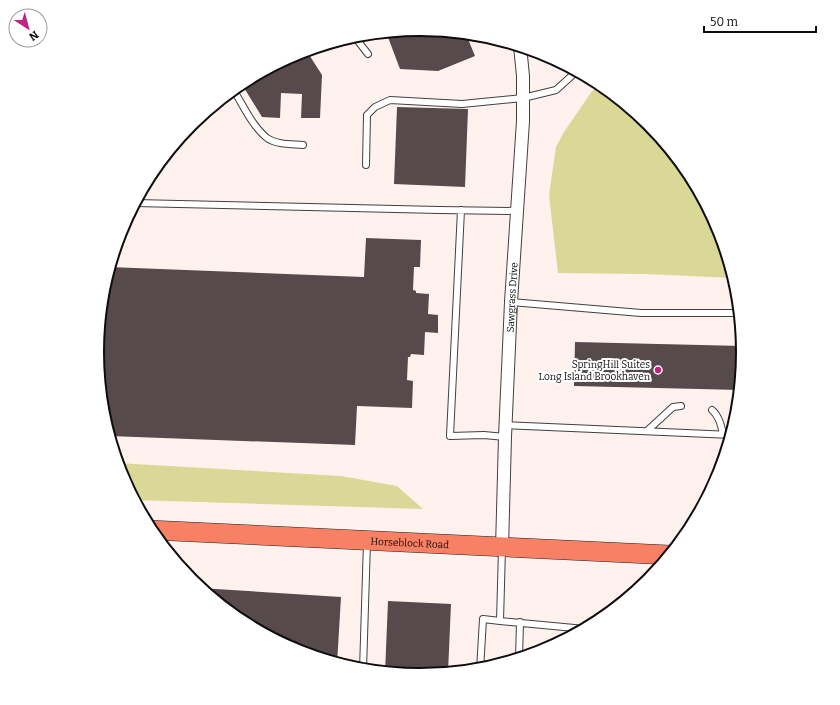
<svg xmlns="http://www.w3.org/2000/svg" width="840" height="705" font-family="Bitter,serif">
<rect width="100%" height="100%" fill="#fff2ee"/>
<path fill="#dad897" d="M 601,84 L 649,124 L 689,173 L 719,229 L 734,278 L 644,274 L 558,273 L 549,195 L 556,147 L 564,132 L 592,91 Z
M 117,463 L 341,476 L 397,486 L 423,509 L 134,500 L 121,476 Z"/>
<path fill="#564a4c" d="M 420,29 L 466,34 L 475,56 L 438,71 L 400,69 L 386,32 Z
M 306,50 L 322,75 L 320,118 L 301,118 L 302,94 L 281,93 L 280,118 L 262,117 L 241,83 L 296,54 Z
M 397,107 L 468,109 L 465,187 L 394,184 Z
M 366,238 L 421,240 L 420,267 L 414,267 L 413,290 L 416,291 L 416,293 L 429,294 L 428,314 L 438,315 L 438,333 L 425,332 L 424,355 L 411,354 L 410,357 L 408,357 L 407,380 L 413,381 L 412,408 L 357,406 L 355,445 L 109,436 L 103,415 L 97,352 L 103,289 L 109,267 L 364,277 Z
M 575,342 L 743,346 L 743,353 L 740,390 L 574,386 Z
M 200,588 L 341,597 L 337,664 L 296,651 L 240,621 Z
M 388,601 L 451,604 L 448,673 L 420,676 L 385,673 Z
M 544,643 L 558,644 L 544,651 Z"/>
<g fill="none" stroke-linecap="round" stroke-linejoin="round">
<g stroke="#404040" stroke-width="8">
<path id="service" d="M 354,36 L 368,54
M 233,89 C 243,105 252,126 267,138 C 277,145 292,144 303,145
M 366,165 L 367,115 L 375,107 L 390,100 L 462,104 L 523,98 L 556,90 L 577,71
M 135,203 L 439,210 L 518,211
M 461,210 L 450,436 L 484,435 L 505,437
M 511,302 L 641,313 L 740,313
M 712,410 C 719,416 721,425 723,434
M 505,425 L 732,435
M 648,430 L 673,407 L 681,406
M 502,549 L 500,621 L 585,629
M 658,570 L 659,556
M 519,659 L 520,622
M 363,670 L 367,542
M 480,670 L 483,619 L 500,621"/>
</g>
<g stroke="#404040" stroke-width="14">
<g id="minor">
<path id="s1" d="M 502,548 L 505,437 L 511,302 L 523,121 L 523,76 L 520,46"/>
</g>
</g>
<g stroke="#1e1e1e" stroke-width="20">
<g id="primary">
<path id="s2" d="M 150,530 L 670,555"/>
</g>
</g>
<use href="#service" stroke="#fff" stroke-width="6"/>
<use href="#minor" stroke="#fff" stroke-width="12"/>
<use href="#primary" stroke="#f88165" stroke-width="19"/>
</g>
<circle fill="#bd2683" stroke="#fff" stroke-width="1.5" cx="658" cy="370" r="4"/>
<g text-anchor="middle" stroke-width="4" stroke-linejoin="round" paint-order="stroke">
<g font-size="10" fill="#0d0d0d" stroke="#fff">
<text dy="4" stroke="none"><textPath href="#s1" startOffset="251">Sawgrass Drive</textPath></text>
<text dy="4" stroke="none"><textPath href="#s2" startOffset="260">Horseblock Road</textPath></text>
</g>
<g font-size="10" fill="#0d0d0d" stroke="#fff" text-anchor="end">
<text x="650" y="368">SpringHill Suites<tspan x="650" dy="12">Long Island Brookhaven</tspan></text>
</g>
</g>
<path d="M0 0H840V705H0ZM104 352a316 316 0 1 1 632 0a316 316 0 1 1-632 0Z" fill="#fff" fill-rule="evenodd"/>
<path fill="none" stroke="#0d0d0d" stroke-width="2" d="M104 352a316 316 0 1 1 632 0a316 316 0 1 1-632 0Z"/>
<g transform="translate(28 28) rotate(144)"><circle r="19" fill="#ffffff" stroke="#9e9e9e"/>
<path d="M0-3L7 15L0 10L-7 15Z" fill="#bd2683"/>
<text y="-6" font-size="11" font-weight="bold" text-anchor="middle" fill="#0d0d0d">N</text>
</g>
<path d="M704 26v6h112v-6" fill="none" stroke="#0d0d0d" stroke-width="2"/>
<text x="710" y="26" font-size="12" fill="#0d0d0d" stroke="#ffffff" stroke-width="3" paint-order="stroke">50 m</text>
</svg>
